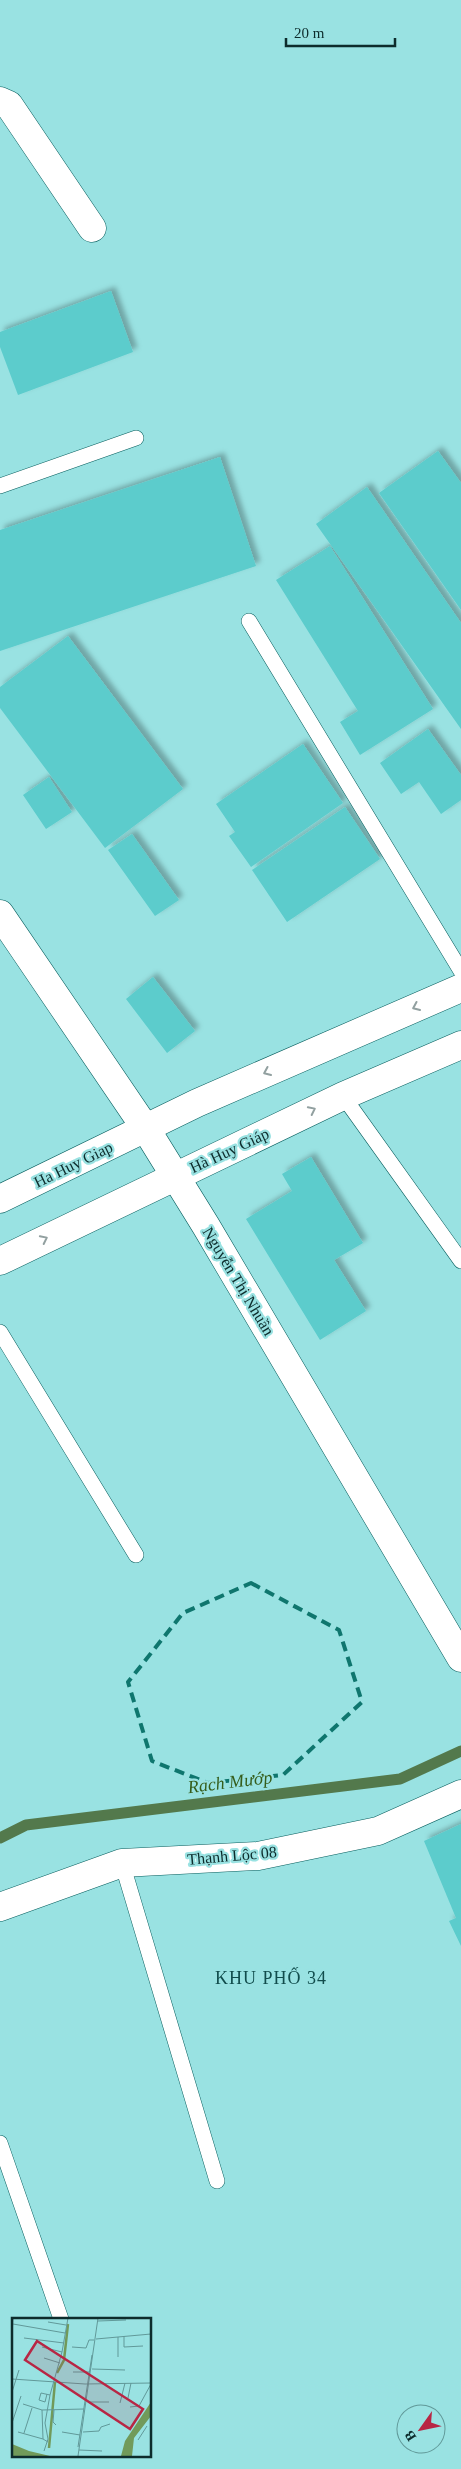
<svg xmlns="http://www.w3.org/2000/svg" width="461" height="2469" font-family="Georgia,serif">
<defs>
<filter id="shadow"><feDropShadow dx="4.5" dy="-4.5" stdDeviation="2.5" flood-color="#0004"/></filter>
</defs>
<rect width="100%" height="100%" fill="#99e2e2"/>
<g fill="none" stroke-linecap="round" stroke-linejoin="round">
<path stroke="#53794c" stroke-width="11" d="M 0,1838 L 26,1825 L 400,1779 L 461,1751"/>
</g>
<path fill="#5bcccc" filter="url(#shadow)" d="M 111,291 L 133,352 L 18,395 L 0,347 L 0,332 Z
M 438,451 L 461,483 L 461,610 L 379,493 Z
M 220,457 L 256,566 L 0,651 L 0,530 Z
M 367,487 L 461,623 L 461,729 L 316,524 Z
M 330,546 L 433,709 L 360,755 L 340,722 L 358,711 L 276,580 Z
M 68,636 L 183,789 L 105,848 L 0,708 L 0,687 Z
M 428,729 L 461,775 L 461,800 L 441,814 L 419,782 L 401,794 L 380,763 Z
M 303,744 L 343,803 L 251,867 L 229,836 L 235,832 L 216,804 Z
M 49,777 L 72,812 L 46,829 L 23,795 Z
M 345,807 L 380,859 L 287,922 L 252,870 Z
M 132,834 L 179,900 L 155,916 L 108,850 Z
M 153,977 L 195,1031 L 167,1053 L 126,999 Z
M 311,1157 L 363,1243 L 334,1260 L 366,1311 L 320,1340 L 246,1219 L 292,1191 L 282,1174 Z
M 461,1824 L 461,1946 L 449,1921 L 456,1918 L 424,1841 Z"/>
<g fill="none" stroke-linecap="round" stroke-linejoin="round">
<g stroke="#075e5e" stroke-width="16">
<path id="lane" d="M 0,486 L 136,438
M 249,621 L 461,971
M 343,1096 L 461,1261
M 0,1332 L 136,1555
M 122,1863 L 217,2181
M 0,2143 L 61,2319"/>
</g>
<g stroke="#075e5e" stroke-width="29">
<path id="street" d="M 0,101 L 9,105 L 92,228
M 146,1129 L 206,1226 L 461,1658
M 0,1907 L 122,1863 L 258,1856 L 378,1831 L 461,1794"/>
</g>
<g stroke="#075e5e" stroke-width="29">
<path id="secondary" d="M 0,914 L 146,1129"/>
</g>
<g stroke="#075e5e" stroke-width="29">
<path id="primary" d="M 0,1199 L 197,1103 L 461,988
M 0,1261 L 343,1096 L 461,1045"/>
</g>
<use href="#lane" stroke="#fff" stroke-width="15"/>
<use href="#street" stroke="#fff" stroke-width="28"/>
<use href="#secondary" stroke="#fff" stroke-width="28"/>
<use href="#primary" stroke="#fff" stroke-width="28"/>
</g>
<defs><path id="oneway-chevron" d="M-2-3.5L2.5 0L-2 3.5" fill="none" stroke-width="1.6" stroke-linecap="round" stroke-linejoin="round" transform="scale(1.25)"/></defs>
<g stroke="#92a0a0">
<use href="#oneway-chevron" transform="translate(416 1007) rotate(156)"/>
<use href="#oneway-chevron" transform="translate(267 1072) rotate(156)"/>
<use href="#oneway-chevron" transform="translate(312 1110) rotate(-26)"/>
<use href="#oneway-chevron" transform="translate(44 1239) rotate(-26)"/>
</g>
<path fill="none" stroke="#0f766e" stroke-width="4" stroke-dasharray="10 6" stroke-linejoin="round" d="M 251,1583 L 339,1630 L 362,1702 L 283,1775 L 208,1783 L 152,1761 L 128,1682 L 183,1613 Z"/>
<g text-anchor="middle" stroke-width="4.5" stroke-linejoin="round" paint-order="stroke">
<g font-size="16" fill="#0d2c2c" stroke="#99e2e2">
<text transform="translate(229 1150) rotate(-25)" y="6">Hà Huy Giáp</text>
<text transform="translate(73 1164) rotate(-26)" y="6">Ha Huy Giap</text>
<text transform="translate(239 1281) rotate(59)" y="6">Nguyễn Thị Nhuần</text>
<text transform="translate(232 1855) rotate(-5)" y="6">Thạnh Lộc 08</text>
</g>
<g font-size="18" font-style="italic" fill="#355d1b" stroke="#99e2e2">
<text transform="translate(230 1782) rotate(-7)" y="6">Rạch Mướp</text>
</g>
<g font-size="18" letter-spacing="1" fill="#114c4c" stroke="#99e2e2">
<text x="271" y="1984">KHU PHỐ 34</text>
</g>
</g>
<g transform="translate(12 2318)">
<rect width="139" height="139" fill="#99e2e2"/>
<path d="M 139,84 L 139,98 L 122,120 L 120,138 L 109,138 L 113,123 ZM 0,126 L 17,133 L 38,138 L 0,138 Z" fill="#719a5a"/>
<path fill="none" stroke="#719a5a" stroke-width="2.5" d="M 45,55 L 52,42 L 56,6M 37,130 L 43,64"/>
<path fill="none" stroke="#619999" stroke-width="1" d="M 86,3 L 114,2M 36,4 L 54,7M 1,6 L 53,15M 0,17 L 1,0M 112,18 L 112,29 L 131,28M 106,19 L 106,39M 12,20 L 52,25M 84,21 L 139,16M 30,29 L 50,34M 60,29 L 74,30 L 77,22 L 82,22M 32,40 L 48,45M 80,51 L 113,52M 61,54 L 77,54M 0,61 L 73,66 L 139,65M 0,74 L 7,52M 35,76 L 33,84 L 27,82 L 29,75 L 38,77M 116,80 L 119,65M 76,84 L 97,84M 108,85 L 113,65M 11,86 L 30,92 L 72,91M 118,89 L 127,88 L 139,66M 30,92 L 31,121 L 36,124M 42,92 L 41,104 L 44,107M 0,105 L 9,78M 6,114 L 31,121M 50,114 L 68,117M 71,114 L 87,113 L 89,109 L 98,106M 12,115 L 20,90M 126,122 L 135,108M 66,129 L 80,37M 67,132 L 90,133M 32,133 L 36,121 L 33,105 L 38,77 L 50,34 L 56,0M 66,138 L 86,0"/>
<path fill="#b82644" fill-opacity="0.15" stroke="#b82644" stroke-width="2.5" d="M 25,23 L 131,91 L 118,111 L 13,42 Z"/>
<rect width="139" height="139" fill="none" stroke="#0d2c2c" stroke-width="2.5"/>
</g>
<g transform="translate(421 2429) rotate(237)"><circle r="24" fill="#99e2e2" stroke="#619999"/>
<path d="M0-4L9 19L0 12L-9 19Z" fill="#b82644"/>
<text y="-8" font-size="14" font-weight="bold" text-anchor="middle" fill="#0d2c2c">B</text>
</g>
<path d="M286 38v8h109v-8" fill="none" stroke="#0d2c2c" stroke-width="2.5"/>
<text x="294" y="38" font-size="15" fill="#0d2c2c" stroke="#99e2e2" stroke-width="4" paint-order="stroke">20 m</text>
</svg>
